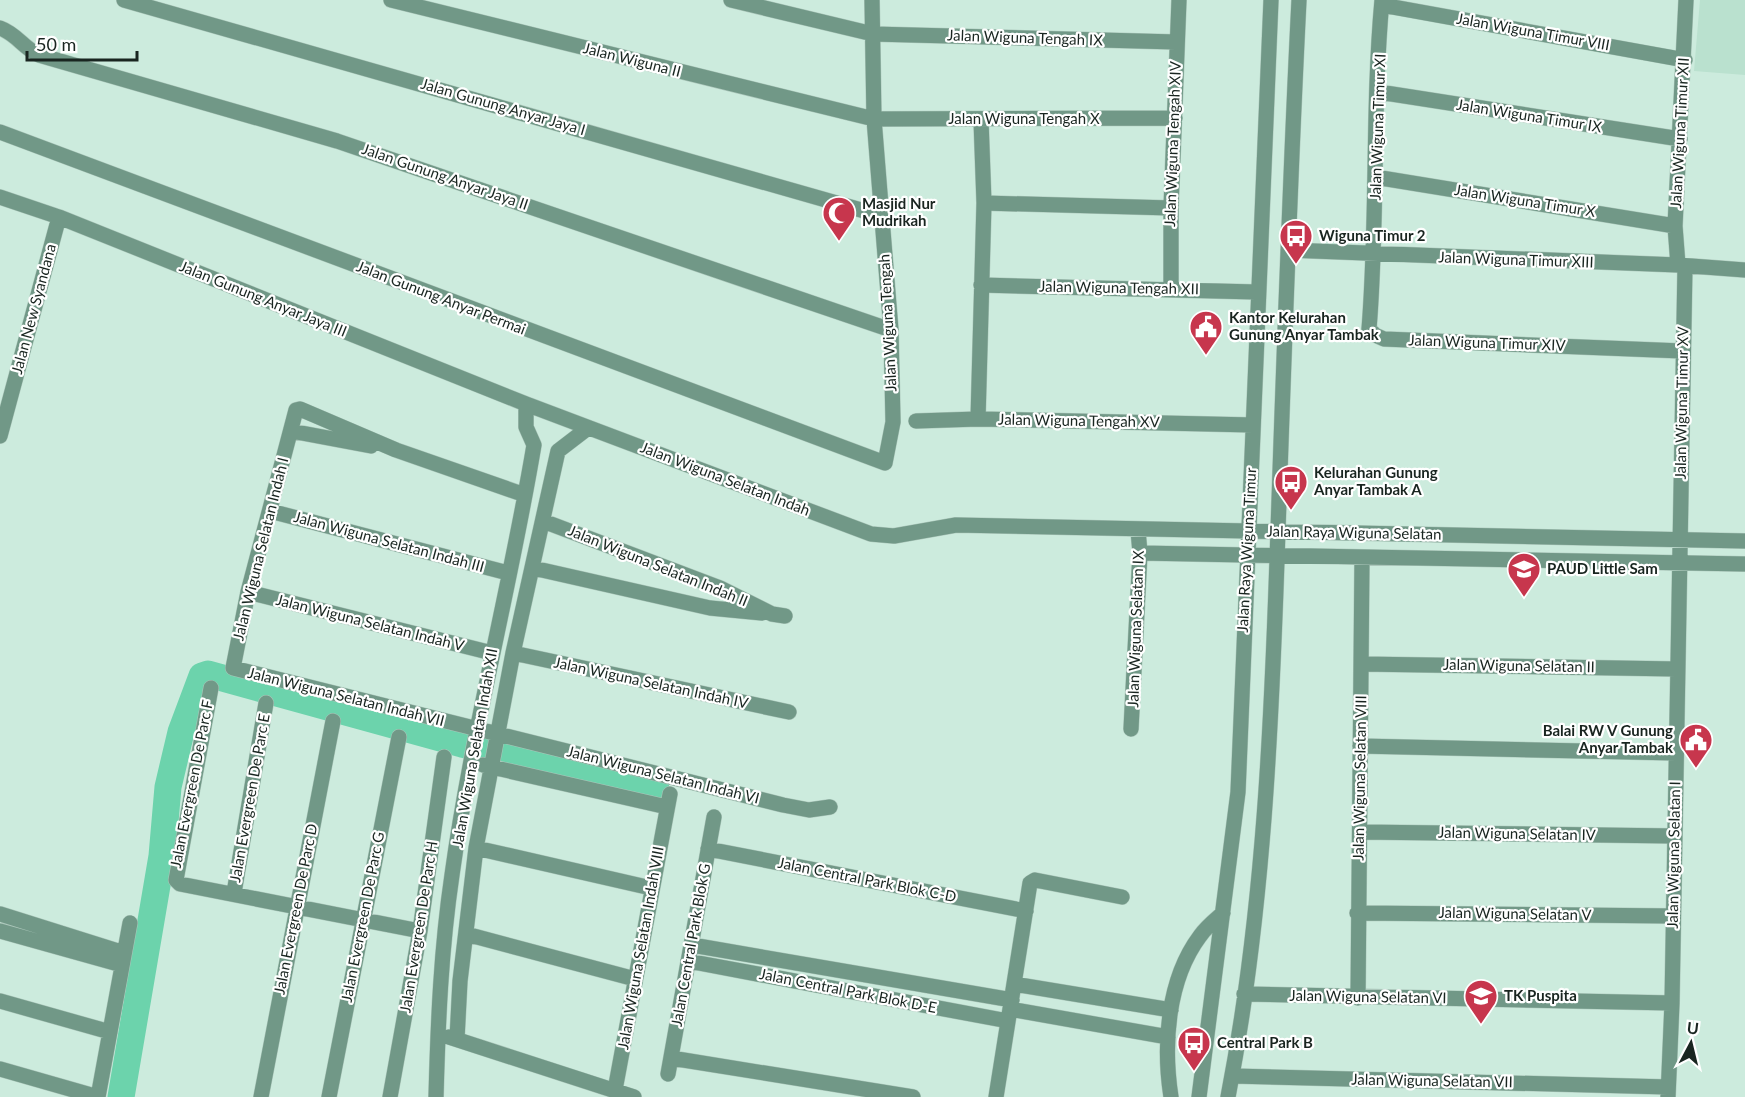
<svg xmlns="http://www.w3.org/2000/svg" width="1745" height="1097" font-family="Lato,sans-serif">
<rect width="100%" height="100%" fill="#ccebdd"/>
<path fill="#bae1cf" d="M 1700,0 L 1745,0 L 1745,75 L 1694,71 Z"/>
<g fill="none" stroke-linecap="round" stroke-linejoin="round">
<path stroke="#6cd3ac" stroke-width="27" d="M 121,1097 L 162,856 L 168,787 L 181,732 L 202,676 L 208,674 L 462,744 L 656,789"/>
<g stroke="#acc7bb" stroke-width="16">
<path id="minor" d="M 124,0 L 882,216
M 391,0 L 874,119 L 1175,118
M 731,0 L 873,34 L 1176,42
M 1382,0 C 1372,109 1378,219 1369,329 L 1375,335 L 1384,339 L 1682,351
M 1382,5 L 1685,60
M 0,28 C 17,34 23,48 39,55 L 337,141 L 891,330
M 1379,92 L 1680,139
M 0,132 L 885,463 L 893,422 L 891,330 L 874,119 L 872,0
M 1375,177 L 1675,226
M 0,197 L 59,217 L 526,404 L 871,534 L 894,536 L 956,525 L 1745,541
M 984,203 L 1171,208
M 1288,250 L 1678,265 L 1745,270
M 1678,265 L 1675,226 L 1686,0
M 981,285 L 1256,292
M 1171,288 L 1171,208 L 1179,0
M 978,419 L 984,203 L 981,120
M 916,421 L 978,419 L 1253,425
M 291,431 L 371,446
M 0,436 L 59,217
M 525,495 L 396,450 L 300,409 L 296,410 L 248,592 L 233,668 L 783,805 L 809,810 L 830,807
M 270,511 L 508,573
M 543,521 L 720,588 L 772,614 L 785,616
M 1140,553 L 1745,564
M 533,568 L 710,608 L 762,613
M 248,592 L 492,653
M 513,653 L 789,712
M 1361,664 L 1676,669
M 211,688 L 176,880 L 180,884 L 420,931
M 1131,729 L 1140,553 L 1138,530
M 1360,746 L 1676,753
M 483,765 L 667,807
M 1360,832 L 1674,836
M 476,848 L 651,888
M 708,849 L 1026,911
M 234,893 L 266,703
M 1357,913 L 1672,916
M 0,914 L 124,953
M 0,931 L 122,965
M 466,934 L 635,979
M 692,945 L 1012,1000
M 688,961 L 1008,1021
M 1014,984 L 1171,1010
M 1244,994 L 1672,1003
M 1358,998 L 1362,558
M 0,1001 L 110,1032
M 1010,1009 L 1168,1037
M 449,1037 L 634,1097
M 457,1039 L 460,981 L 476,848 L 513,653 L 558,451 L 588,428
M 671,1058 L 913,1097
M 0,1069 L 98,1097 L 130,923
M 668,1074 L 714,817
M 1233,1076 L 1668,1087
M 615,1090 L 670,794
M 261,1097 L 333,721
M 329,1097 L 399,737
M 390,1097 L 420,931 L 444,757
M 436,1097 C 438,1022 441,949 452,875 C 472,730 510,589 534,445 L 526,427 L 526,404
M 996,1097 L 1030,883 L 1035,880 L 1122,897
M 1171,1097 C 1163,1045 1167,980 1200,936 C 1206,927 1215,920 1223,913
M 1199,1097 L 1238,792 L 1271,0
M 1228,1097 C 1264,911 1272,719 1278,530 C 1284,353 1290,177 1299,0
M 1668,1097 L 1672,1003 L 1685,266"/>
</g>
<use href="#minor" stroke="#719887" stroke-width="15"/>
</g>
<defs>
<g id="mosque-pin" transform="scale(1.725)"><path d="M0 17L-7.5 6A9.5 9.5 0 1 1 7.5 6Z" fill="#c7364d" stroke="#fff"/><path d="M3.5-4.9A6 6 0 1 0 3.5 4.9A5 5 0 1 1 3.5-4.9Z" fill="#fff"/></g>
<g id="bus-pin" transform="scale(1.725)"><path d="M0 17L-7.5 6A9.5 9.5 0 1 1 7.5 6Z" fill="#c7364d" stroke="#fff"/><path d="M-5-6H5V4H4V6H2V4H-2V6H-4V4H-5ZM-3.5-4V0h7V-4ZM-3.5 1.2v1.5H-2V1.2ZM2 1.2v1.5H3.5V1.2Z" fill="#fff"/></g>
<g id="civic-pin" transform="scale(1.725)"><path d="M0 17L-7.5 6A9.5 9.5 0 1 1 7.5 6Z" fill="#c7364d" stroke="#fff"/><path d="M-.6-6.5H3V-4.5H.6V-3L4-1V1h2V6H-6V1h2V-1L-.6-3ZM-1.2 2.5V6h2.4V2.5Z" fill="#fff"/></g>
<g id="school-pin" transform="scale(1.725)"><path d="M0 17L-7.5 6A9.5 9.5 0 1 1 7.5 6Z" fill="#c7364d" stroke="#fff"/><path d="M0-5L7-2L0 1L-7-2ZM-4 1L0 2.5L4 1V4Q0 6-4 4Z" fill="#fff"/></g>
</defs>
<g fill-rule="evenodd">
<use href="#mosque-pin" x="839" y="213"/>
<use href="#bus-pin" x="1296" y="236"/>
<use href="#civic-pin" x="1206" y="327"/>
<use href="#bus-pin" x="1291" y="482"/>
<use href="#school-pin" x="1524" y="569"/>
<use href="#civic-pin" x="1696" y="740"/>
<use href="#school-pin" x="1481" y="996"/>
<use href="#bus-pin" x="1194" y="1043"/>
</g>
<g text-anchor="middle" stroke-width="4.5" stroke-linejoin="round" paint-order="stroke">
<g font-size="15" fill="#192520" stroke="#fff">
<text transform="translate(1533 32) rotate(10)" y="5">Jalan Wiguna Timur VIII</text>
<text transform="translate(1025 38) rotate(2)" y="5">Jalan Wiguna Tengah IX</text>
<text transform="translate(632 60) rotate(14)" y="5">Jalan Wiguna II</text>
<text transform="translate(503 107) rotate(16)" y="5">Jalan Gunung Anyar Jaya I</text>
<text transform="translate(1529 116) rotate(9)" y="5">Jalan Wiguna Timur IX</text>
<text x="1024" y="124">Jalan Wiguna Tengah X</text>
<text transform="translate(1378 127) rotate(-88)" y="5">Jalan Wiguna Timur XI</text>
<text transform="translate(1680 133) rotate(-87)" y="5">Jalan Wiguna Timur XII</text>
<text transform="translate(1173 144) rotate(-88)" y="5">Jalan Wiguna Tengah XIV</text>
<text transform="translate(445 177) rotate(19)" y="5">Jalan Gunung Anyar Jaya II</text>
<text transform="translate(1525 201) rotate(9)" y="5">Jalan Wiguna Timur X</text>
<text transform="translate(1516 260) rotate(2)" y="5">Jalan Wiguna Timur XIII</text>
<text transform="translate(1119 288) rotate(1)" y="5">Jalan Wiguna Tengah XII</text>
<text transform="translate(441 298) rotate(21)" y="5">Jalan Gunung Anyar Permai</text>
<text transform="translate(263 299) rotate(22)" y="5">Jalan Gunung Anyar Jaya III</text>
<text transform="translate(34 309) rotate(-75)" y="5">Jalan New Syandana</text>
<text transform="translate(888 323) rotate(-93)" y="5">Jalan Wiguna Tengah</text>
<text transform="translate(1487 343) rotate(2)" y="5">Jalan Wiguna Timur XIV</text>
<text transform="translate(1682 403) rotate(-89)" y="5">Jalan Wiguna Timur XV</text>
<text transform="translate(1079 421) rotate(1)" y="5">Jalan Wiguna Tengah XV</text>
<text transform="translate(725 479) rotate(21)" y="5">Jalan Wiguna Selatan Indah</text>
<text transform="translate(1354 533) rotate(1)" y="5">Jalan Raya Wiguna Selatan</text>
<text transform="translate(389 542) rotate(15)" y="5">Jalan Wiguna Selatan Indah III</text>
<text transform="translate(261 549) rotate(-76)" y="5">Jalan Wiguna Selatan Indah I</text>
<text transform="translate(1247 550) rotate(-87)" y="5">Jalan Raya Wiguna Timur</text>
<text transform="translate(658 566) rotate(22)" y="5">Jalan Wiguna Selatan Indah II</text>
<text transform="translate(370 623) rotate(14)" y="5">Jalan Wiguna Selatan Indah V</text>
<text transform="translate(1136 629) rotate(-88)" y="5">Jalan Wiguna Selatan IX</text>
<text transform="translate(1519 666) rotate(1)" y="5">Jalan Wiguna Selatan II</text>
<text transform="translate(651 683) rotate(12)" y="5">Jalan Wiguna Selatan Indah IV</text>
<text transform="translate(346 697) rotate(14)" y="5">Jalan Wiguna Selatan Indah VII</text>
<text transform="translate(475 748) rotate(-80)" y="5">Jalan Wiguna Selatan Indah XII</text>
<text transform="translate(663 775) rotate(14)" y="5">Jalan Wiguna Selatan Indah VI</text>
<text transform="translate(1360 778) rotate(-89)" y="5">Jalan Wiguna Selatan VIII</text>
<text transform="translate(192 784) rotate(-79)" y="5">Jalan Evergreen De Parc F</text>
<text transform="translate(250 798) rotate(-80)" y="5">Jalan Evergreen De Parc E</text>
<text transform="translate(1517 834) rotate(1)" y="5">Jalan Wiguna Selatan IV</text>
<text transform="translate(1674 855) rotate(-89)" y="5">Jalan Wiguna Selatan I</text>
<text transform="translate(867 880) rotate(11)" y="5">Jalan Central Park Blok C-D</text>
<text transform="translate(296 909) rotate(-79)" y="5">Jalan Evergreen De Parc D</text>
<text transform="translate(1515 914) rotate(1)" y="5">Jalan Wiguna Selatan V</text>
<text transform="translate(363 917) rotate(-79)" y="5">Jalan Evergreen De Parc G</text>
<text transform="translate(419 927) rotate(-81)" y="5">Jalan Evergreen De Parc H</text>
<text transform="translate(691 945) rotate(-80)" y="5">Jalan Central Park Blok G</text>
<text transform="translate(641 948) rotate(-80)" y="5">Jalan Wiguna Selatan Indah VIII</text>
<text transform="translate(848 991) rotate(11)" y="5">Jalan Central Park Blok D-E</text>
<text transform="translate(1368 997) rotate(1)" y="5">Jalan Wiguna Selatan VI</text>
<text transform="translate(1432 1081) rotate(1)" y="5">Jalan Wiguna Selatan VII</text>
</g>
<g font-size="15" font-weight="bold" fill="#192520" stroke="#fff" text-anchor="start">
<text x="862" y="209">Masjid Nur<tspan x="862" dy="17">Mudrikah</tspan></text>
<text x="1319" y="241">Wiguna Timur 2</text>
<text x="1229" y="323">Kantor Kelurahan<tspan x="1229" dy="17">Gunung Anyar Tambak</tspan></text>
<text x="1314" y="478">Kelurahan Gunung<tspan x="1314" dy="17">Anyar Tambak A</tspan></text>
<text x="1547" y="574">PAUD Little Sam</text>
<text x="1673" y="736" text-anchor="end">Balai RW V Gunung<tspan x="1673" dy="17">Anyar Tambak</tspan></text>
<text x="1504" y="1001">TK Puspita</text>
<text x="1217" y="1048">Central Park B</text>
</g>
</g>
<g transform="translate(1691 1043) rotate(7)" stroke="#ffffff" stroke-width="4.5" paint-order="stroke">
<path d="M0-4.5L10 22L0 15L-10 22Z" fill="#192520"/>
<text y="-9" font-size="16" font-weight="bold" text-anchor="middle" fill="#192520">U</text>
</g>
<path d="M27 51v9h110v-9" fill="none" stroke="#192520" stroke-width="3"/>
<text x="36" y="51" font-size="18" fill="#192520" stroke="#ffffff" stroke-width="4.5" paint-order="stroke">50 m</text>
</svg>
